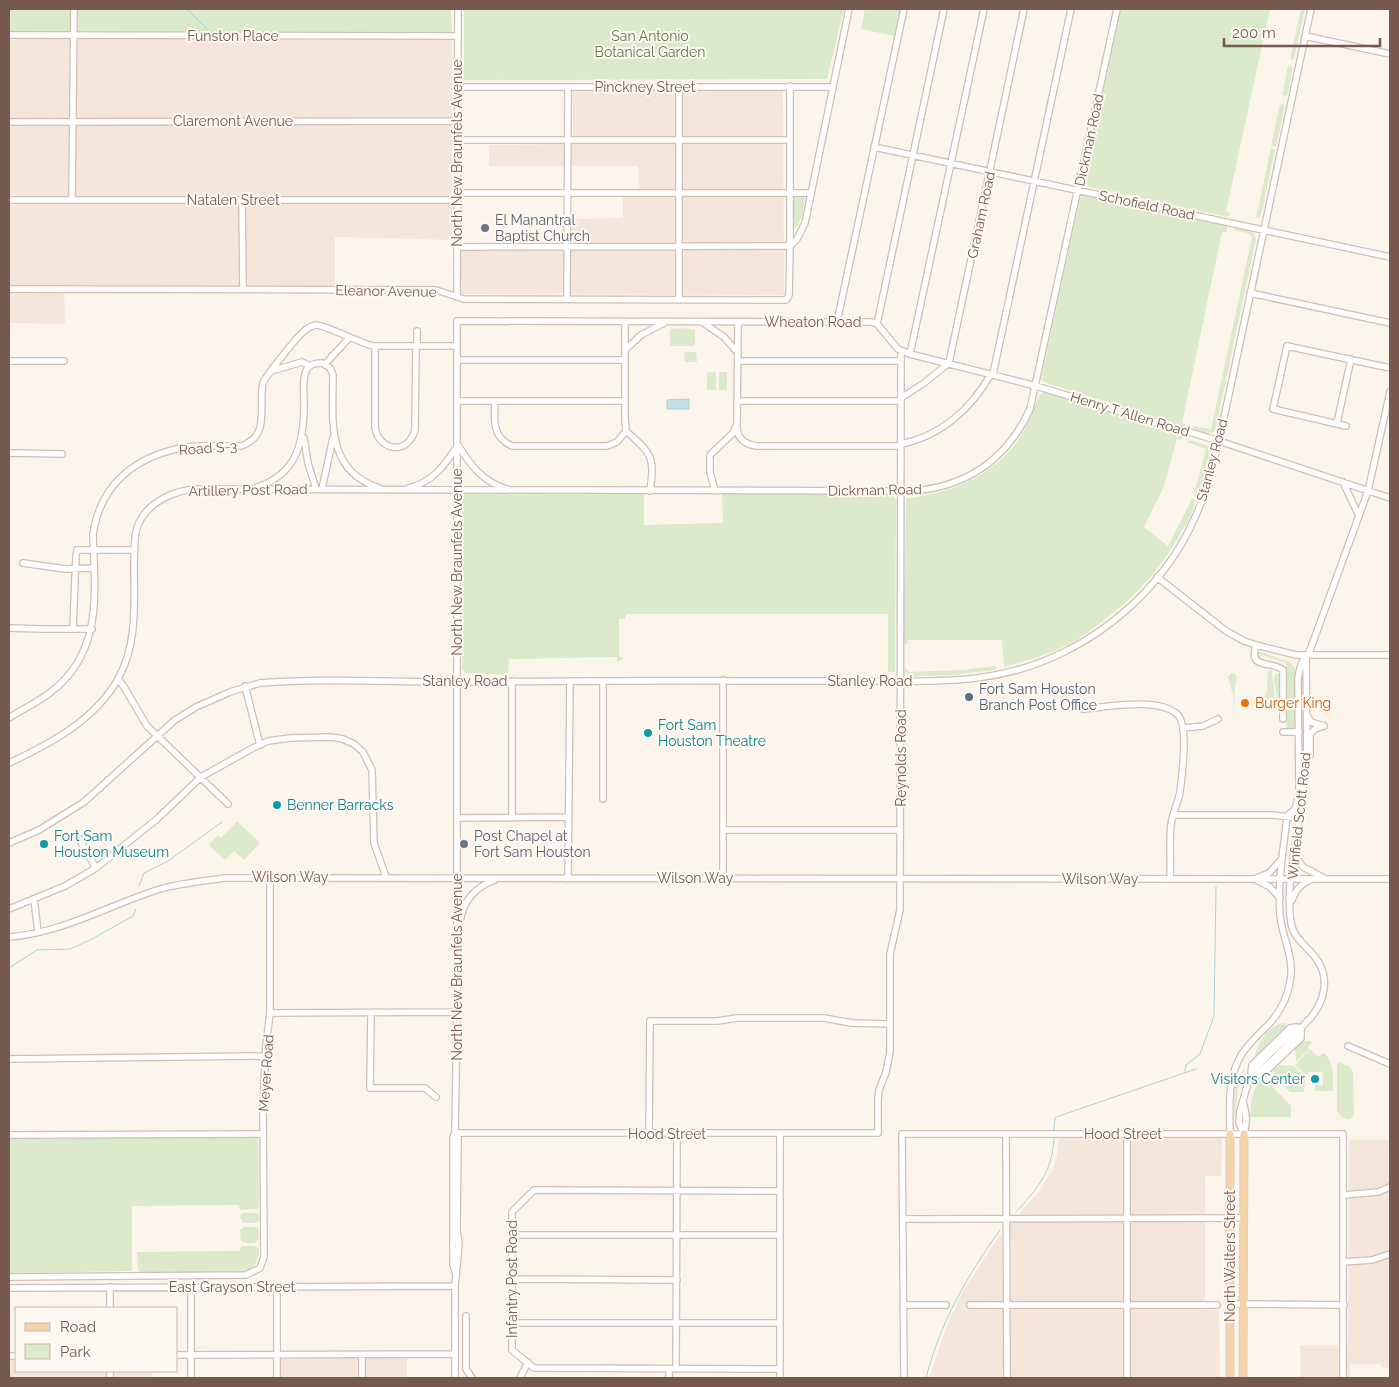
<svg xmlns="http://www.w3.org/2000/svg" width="1399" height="1387" font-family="Raleway,sans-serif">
<rect width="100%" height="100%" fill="#fcf5ec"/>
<path fill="#f4e6db" d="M 9,39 L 452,40 L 452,240 L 335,237 L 335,287 L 64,285 L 65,324 L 9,323 Z
M 572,90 L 783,91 L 784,295 L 461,294 L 461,251 L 572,251 L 572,219 L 623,218 L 623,197 L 640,197 L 638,166 L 489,166 L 489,145 L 573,144 Z
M 1222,1137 L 1221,1176 L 1205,1176 L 1205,1310 L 1219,1310 L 1220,1378 L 929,1378 L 946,1328 L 963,1291 L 999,1236 L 1040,1190 L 1054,1168 L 1057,1156 L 1059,1138 Z
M 1349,1140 L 1390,1140 L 1390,1368 L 1381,1367 L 1381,1364 L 1350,1364 L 1350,1378 L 1301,1378 L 1300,1345 L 1348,1345 Z
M 407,1357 L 407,1378 L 280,1378 L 280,1359 Z
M 9,1358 L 16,1358 L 16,1371 L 152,1371 L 152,1378 L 9,1378 Z"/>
<path fill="#daeaca" d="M 9,9 L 451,9 L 452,32 L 9,31 Z
M 464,9 L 844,9 L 827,79 L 464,80 Z
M 865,9 L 901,9 L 895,36 L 861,29 Z
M 1119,9 L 1270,9 L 1226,212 L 1231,213 L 1228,217 L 1089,187 L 1083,181 Z
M 1301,9 L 1305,9 L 1294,59 L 1292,60 L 1290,58 Z
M 1288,66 L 1293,67 L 1287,96 L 1282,95 Z
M 1280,104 L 1285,105 L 1276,147 L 1271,146 Z
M 1271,148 L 1275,149 L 1263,207 L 1259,218 L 1256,218 Z
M 803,196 L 805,198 C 803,207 803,221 796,227 L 792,226 L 792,197 Z
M 1085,196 L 1227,226 L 1227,232 L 1222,232 L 1182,423 L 1186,424 L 1184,426 L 1049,384 L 1041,380 L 1079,202 L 1080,198 Z
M 1234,228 L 1253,232 L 1256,239 L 1216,427 L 1213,433 C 1207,434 1194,432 1192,426 L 1211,429 L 1252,237 L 1248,233 L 1234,230 Z
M 683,328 L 695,330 L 695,346 L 670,346 L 670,329 Z
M 684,352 L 696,352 L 697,362 L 685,362 Z
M 707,372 L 716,372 L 716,390 L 707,390 Z
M 719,372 L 727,372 L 727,390 L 719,390 Z
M 1043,392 L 1182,433 L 1182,440 L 1177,439 L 1163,489 L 1144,527 L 1168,546 L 1192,499 L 1195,499 C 1195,512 1184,527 1178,538 C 1154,580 1117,614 1076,640 C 1054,653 1029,660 1004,667 L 1002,640 L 907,640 L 908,643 L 906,645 L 904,640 L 906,498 C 950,494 993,476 1019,439 C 1028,426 1033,410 1039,396 Z
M 1189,440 L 1211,447 C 1210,460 1204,486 1197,496 L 1195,496 L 1194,493 L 1206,449 L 1188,442 Z
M 466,494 L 644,494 L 644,525 L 723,523 L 722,494 L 891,494 L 896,500 L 895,672 L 888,672 L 888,614 L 626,614 L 625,619 L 619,619 L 619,656 L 623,657 L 623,659 L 617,662 L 617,657 L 509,659 L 508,675 L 465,673 L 462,669 L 462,496 Z
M 1258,651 L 1289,662 L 1296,669 L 1296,728 L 1289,730 L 1286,727 L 1286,663 L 1262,655 L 1260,659 L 1258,658 Z
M 995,666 L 997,669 L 994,670 L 953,675 L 910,676 C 905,675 904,672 905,667 L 909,672 L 961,670 Z
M 1268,670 L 1272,671 C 1272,681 1276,694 1274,702 L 1269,704 L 1264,699 L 1267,691 Z
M 1231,673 L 1234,673 L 1237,678 L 1235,685 L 1234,714 L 1233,695 L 1228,677 Z
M 1276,673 L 1280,675 L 1280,708 L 1261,708 L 1261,701 C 1263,704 1263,706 1267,707 C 1284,712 1275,688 1274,681 C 1274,677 1275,676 1276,673 Z
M 237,821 L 260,843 L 244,860 L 234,851 L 225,860 L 209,845 L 218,835 L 221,838 Z
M 1283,1023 L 1287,1024 L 1287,1029 L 1254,1058 C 1258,1043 1266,1027 1283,1023 Z
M 1304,1041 L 1309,1041 L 1312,1043 L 1308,1047 L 1309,1049 L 1296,1062 L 1295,1049 Z
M 1310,1049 L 1318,1057 L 1324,1053 C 1335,1063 1333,1077 1333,1091 L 1315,1091 L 1315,1085 L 1323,1085 L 1323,1070 L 1320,1071 L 1323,1071 L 1323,1075 L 1321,1072 L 1309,1072 L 1309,1074 L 1304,1074 L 1295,1065 Z
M 1339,1062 L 1350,1067 L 1353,1072 L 1354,1115 L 1350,1119 L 1343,1118 L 1337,1111 L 1337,1064 Z
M 1279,1065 L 1294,1066 L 1305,1078 L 1304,1092 L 1290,1092 L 1274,1075 L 1273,1070 Z
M 1244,1069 L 1245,1070 L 1237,1091 L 1236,1115 L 1234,1115 L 1235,1081 Z
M 1263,1080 L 1268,1082 L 1291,1106 L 1291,1117 L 1250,1117 C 1251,1105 1251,1087 1263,1080 Z
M 9,1138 L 258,1138 L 259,1206 L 257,1209 L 240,1210 L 239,1205 L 132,1206 L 132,1271 L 9,1273 Z
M 243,1213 L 256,1213 L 259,1216 L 259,1221 L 256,1223 L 243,1223 L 240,1216 Z
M 244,1227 L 258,1227 L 259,1240 C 255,1244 246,1244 241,1241 L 240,1230 Z
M 241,1246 L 256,1246 L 259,1249 C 259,1261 255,1266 245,1272 L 140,1273 L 138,1269 L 137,1252 L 240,1251 Z"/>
<path fill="#c1e3e6" stroke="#a7d4d7" d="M 689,399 L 689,409 L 667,409 L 667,400 Z"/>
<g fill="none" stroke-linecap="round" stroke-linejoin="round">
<path stroke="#a7d4d7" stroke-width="1" d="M 187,9 L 207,29
M 139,886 L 144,873 L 168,861 L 222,822
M 9,968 L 37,950 L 70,949 L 90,940 L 133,916 L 136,909
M 1185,1071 L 1186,1065 L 1200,1054 L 1214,1016 L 1216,887
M 1054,1131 L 1055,1118 L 1059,1116 L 1196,1069
M 1016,1212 C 1038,1188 1053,1171 1054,1137
M 926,1378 C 940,1323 967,1276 1000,1230"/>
<g stroke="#d1beb4" stroke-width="8">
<path id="minor" d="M 9,35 L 458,36
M 1305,36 L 1390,54
M 457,87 L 833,87
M 9,122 L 457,121
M 457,140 L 789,140
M 874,147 L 1390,257
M 457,193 L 811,193
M 72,199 L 74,9
M 9,200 L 457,200
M 242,200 L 243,289
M 457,247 L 790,246 L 790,86
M 9,289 L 436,290 L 464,299 L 786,300 L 789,295 L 790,246 L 797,239 L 805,223 L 849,9
M 1250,293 L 1390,323
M 457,297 L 458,9
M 567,299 L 568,87
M 679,299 L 679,86
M 625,322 L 625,419 L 626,431 C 652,454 655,457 650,491
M 702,322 L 724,337 L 738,353
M 837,322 L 904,9
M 877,324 L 898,349 L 910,354 L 1036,386 L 1219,441 L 1390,498
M 877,324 L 944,9
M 375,346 L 375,428 C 380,452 408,455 415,430 L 416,346
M 417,346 L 417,331
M 625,350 L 641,335 L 664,323
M 910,354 L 984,9
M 457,360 L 625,360
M 9,361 L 64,361
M 738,361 L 901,361
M 325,364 L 349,338
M 271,371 L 302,362 L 310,366
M 993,374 L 1071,9
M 901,398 L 924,383 L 949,363 L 1024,9
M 457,401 L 625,401
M 495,401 C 494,420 492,437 512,446 L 607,446 L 617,442 L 626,431
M 738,401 L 901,401
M 1337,423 L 1351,359
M 1346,426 L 1273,409 L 1287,346 L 1390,368
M 737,427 C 737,439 745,444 756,446 L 901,446
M 304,438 L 308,463 L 316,489
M 901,444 C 941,436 971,409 991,374
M 9,453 L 62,454
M 1343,482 L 1359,516
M 257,487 C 298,474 304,441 304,403 C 304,393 302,381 306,371 C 309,364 315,363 322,363 L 330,368 L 333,375 C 333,420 325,470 379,488
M 409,488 C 433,482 445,465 458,445 C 470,465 483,482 507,489
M 322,489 L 333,438
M 715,491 L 710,472 L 710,455 L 733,433 L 737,424 L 738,322
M 23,563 L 65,569 L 94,568
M 1157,577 L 1226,631 L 1244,641 L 1256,645 L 1296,655 L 1390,655
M 9,628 L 43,629 L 92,629
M 73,629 L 76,555 L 77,550 L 135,550
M 1256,645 C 1248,670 1270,660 1283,670 L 1283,719
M 118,679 L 124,687 L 147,726 L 228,804
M 723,680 L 723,878
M 512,681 L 512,818
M 245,686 L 260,745
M 1083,709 C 1107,707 1158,697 1177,714 C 1189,724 1182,776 1180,792 C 1178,803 1172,814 1171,825 C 1169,843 1171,861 1170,879
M 1308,717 L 1311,722 L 1324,726
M 9,718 C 23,709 38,702 51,692 C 103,652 95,593 93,535 C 100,483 137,455 187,447 C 204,445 223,446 241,446 C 271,436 258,407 263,383 C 265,377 296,338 303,332 C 306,329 311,326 316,325 C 323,324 360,343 373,346 L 457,346
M 1183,728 L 1203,726 L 1218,719
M 1283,732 L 1299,732
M 1310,755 L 1310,734 L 1315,729 L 1324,726
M 9,763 C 50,744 95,720 118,679 C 138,644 134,601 134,563 C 135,548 133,532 141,519 C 152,500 175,491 195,489 L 914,491 C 969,486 1007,459 1030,409 L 1117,9
M 603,799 L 603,681
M 1173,815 L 1272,815 L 1299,818
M 1287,816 L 1295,809 L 1299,795 L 1298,678 C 1300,669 1301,659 1309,653 L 1368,491 L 1390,392
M 457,818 L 569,817
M 723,830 L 900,830
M 78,837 L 96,868
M 9,843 L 39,830 L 84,802 L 175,720 L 196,707 L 230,692 L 260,683 C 324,678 390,682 455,682 C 560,681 665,680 770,681 C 808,681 846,681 884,681 C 949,682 1004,682 1064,652 C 1117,626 1164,581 1190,528 C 1204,501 1211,471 1219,441 L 1311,9
M 1295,856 L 1303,867 L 1324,878
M 1257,878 L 1269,873 L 1281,860
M 568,879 L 570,681
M 1258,881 L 1270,887 L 1280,898
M 34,899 L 38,932
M 1292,900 C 1296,890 1300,884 1311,880
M 9,909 L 65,886 L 96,868 L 157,819 L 201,777 L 253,748 L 268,741 L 290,738 L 331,737 L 343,739 L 354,744 L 363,752 L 372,770 L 374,843 L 386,877
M 460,922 C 463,901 475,887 495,880
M 9,937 C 63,933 109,905 160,889 C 181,883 203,881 225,878 L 1390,879
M 270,1013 L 457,1012
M 371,1013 L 370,1088 L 425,1088 L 436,1097
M 1348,1046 L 1390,1064
M 9,1059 L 265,1056
M 1251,1073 L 1252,1065 L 1290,1028 L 1297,1027
M 1256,1076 L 1263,1074 L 1301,1038 L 1301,1029
M 1251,1078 C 1270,1064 1288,1046 1302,1027 C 1305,1023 1309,1020 1312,1016 C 1324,1001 1329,980 1319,963 C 1311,948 1294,941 1291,923 C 1285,886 1297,842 1301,805 C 1303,791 1303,778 1307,764 L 1306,655
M 1243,1102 C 1247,1114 1247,1122 1244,1134
M 455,1133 L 878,1133 L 878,1100 L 879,1090 L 886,1072 L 890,1052 L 890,954 L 900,910 L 901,351
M 649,1134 L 650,1021 L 717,1021 L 737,1018 L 824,1018 L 852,1023 L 890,1024
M 780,1134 L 780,1378
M 1006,1134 L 1007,1378
M 1230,1134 C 1230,1109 1227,1083 1239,1059 C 1244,1048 1254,1039 1263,1030 C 1277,1017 1287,1001 1290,982 C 1295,957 1282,938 1280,915 C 1277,882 1284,848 1287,816
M 1244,1134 L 1239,1123 L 1240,1111 L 1248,1083 L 1256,1067 L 1294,1031 L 1302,1027
M 9,1135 L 263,1134
M 780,1191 L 534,1190 L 512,1212 L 512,1350 L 534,1368 L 780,1369
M 1343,1195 L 1378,1192 L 1390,1187
M 903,1219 L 1243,1218
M 512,1235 L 780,1235
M 1343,1262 L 1372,1260 L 1390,1254
M 456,1275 L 453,1264 L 453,1137 L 455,1133 L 457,1012 L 457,321 L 872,322 L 877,324
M 9,1277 L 246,1275 L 260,1268 L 264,1257 L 263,1106 L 266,1045 L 270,1013 L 270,877
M 512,1279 L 677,1280
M 277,1286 L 277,1378
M 191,1287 L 191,1378
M 9,1288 L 455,1286
M 1230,1304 L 1344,1305
M 903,1305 L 946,1305
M 970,1305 L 1217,1305
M 110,1308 L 110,1287
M 466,1316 L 466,1369 L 472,1378
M 512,1323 L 780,1323
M 176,1355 L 455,1354
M 9,1356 L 16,1356
M 676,1369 L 677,1134
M 110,1378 L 110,1371
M 362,1378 L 362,1355
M 455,1378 L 455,1286 L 459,1245 L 457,1229 L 458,1138 L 455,1133
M 520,1378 L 528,1362
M 669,1378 L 669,1369
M 904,1378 L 902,1134 L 1343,1134 L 1343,1378
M 1127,1378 L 1127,1134"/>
</g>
<g stroke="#d9d1ce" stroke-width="9">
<path id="major" d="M 1230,1378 L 1230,1134
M 1243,1378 L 1244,1134"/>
</g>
<use href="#minor" stroke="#fff" stroke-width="5.5"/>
<use href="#major" stroke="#f6d3a9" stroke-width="7"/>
</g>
<g fill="#6b7280" stroke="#fef9f3" stroke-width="2">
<circle cx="485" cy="228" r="5"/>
<circle cx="464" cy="844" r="5"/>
</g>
<circle fill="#5c6f8a" stroke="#fef9f3" stroke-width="2" cx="969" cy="697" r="5"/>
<circle fill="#e8710a" stroke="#fef9f3" stroke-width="2" cx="1245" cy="703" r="5"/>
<g fill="#0f9aa8" stroke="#fef9f3" stroke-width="2">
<circle cx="648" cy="733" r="5"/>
<circle cx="277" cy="805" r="5"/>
<circle cx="44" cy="844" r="5"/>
<circle cx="1315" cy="1079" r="5"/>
</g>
<g text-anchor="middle" stroke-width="4" stroke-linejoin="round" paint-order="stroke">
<g font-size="14" fill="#775a4f" stroke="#fef9f3">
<text x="233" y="41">Funston Place</text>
<text x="645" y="92">Pinckney Street</text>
<text x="233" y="126">Claremont Avenue</text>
<text transform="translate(1089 140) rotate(-78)" y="5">Dickman Road</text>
<text transform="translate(457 153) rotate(-90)" y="5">North New Braunfels Avenue</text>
<text x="233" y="205">Natalen Street</text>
<text transform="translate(1147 205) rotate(12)" y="5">Schofield Road</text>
<text transform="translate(981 215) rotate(-78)" y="5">Graham Road</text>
<text transform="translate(386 291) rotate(1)" y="5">Eleanor Avenue</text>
<text x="813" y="327">Wheaton Road</text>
<text transform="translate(1130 414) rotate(17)" y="5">Henry T Allen Road</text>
<text transform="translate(208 448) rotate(-4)" y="5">Road S-3</text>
<text transform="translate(1212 460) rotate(-75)" y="5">Stanley Road</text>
<text transform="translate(248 490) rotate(-1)" y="5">Artillery Post Road</text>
<text transform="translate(875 490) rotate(-1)" y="5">Dickman Road</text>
<text transform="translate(457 562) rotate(-90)" y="5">North New Braunfels Avenue</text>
<text x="465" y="686">Stanley Road</text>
<text x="870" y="686">Stanley Road</text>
<text transform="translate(901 758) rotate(-90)" y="5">Reynolds Road</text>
<text transform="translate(1299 816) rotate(-84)" y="5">Winfield Scott Road</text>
<text x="290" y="882">Wilson Way</text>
<text x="695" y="883">Wilson Way</text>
<text x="1100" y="884">Wilson Way</text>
<text transform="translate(457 967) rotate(-90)" y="5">North New Braunfels Avenue</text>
<text transform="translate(266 1073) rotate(-86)" y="5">Meyer Road</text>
<text x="667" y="1139">Hood Street</text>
<text x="1123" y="1139">Hood Street</text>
<text transform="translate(1230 1256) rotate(-90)" y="5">North Walters Street</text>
<text transform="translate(512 1279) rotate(-90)" y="5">Infantry Post Road</text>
<text x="232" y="1292">East Grayson Street</text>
</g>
<g font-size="14" fill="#5b7c47" stroke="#fef9f3">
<text x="650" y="41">San Antonio<tspan x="650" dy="16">Botanical Garden</tspan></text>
</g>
<g font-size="14" fill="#5b616d" stroke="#fef9f3" text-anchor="start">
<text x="495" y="225">El Manantral<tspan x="495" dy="16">Baptist Church</tspan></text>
<text x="474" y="841">Post Chapel at<tspan x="474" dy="16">Fort Sam Houston</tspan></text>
</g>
<g font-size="14" fill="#4e5e75" stroke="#fef9f3" text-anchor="start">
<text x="979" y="694">Fort Sam Houston<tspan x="979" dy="16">Branch Post Office</tspan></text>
</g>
<g font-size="14" fill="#c56008" stroke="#fef9f3" text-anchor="start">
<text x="1255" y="708">Burger King</text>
</g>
<g font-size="14" fill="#0d838f" stroke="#fef9f3" text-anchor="start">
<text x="658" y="730">Fort Sam<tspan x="658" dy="16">Houston Theatre</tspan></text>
<text x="287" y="810">Benner Barracks</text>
<text x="54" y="841">Fort Sam<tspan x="54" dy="16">Houston Museum</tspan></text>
<text x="1305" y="1084" text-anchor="end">Visitors Center</text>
</g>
</g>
<rect width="1399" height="1387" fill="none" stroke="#775a4f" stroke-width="20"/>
<rect x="15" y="1307" width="162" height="65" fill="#fef9f3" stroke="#c8b9b1"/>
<rect x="25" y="1323" width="25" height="8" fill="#f6d3a9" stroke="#c8b9b1"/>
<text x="60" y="1332" font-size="15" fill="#775a4f">Road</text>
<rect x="25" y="1344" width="25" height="15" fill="#daeaca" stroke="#c8b9b1"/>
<text x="60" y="1357" font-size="15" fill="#775a4f">Park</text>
<path d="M1224 38v8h156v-8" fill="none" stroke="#775a4f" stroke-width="2.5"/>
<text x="1232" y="38" font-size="15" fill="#775a4f" stroke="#fef9f3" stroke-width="4" paint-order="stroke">200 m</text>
</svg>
